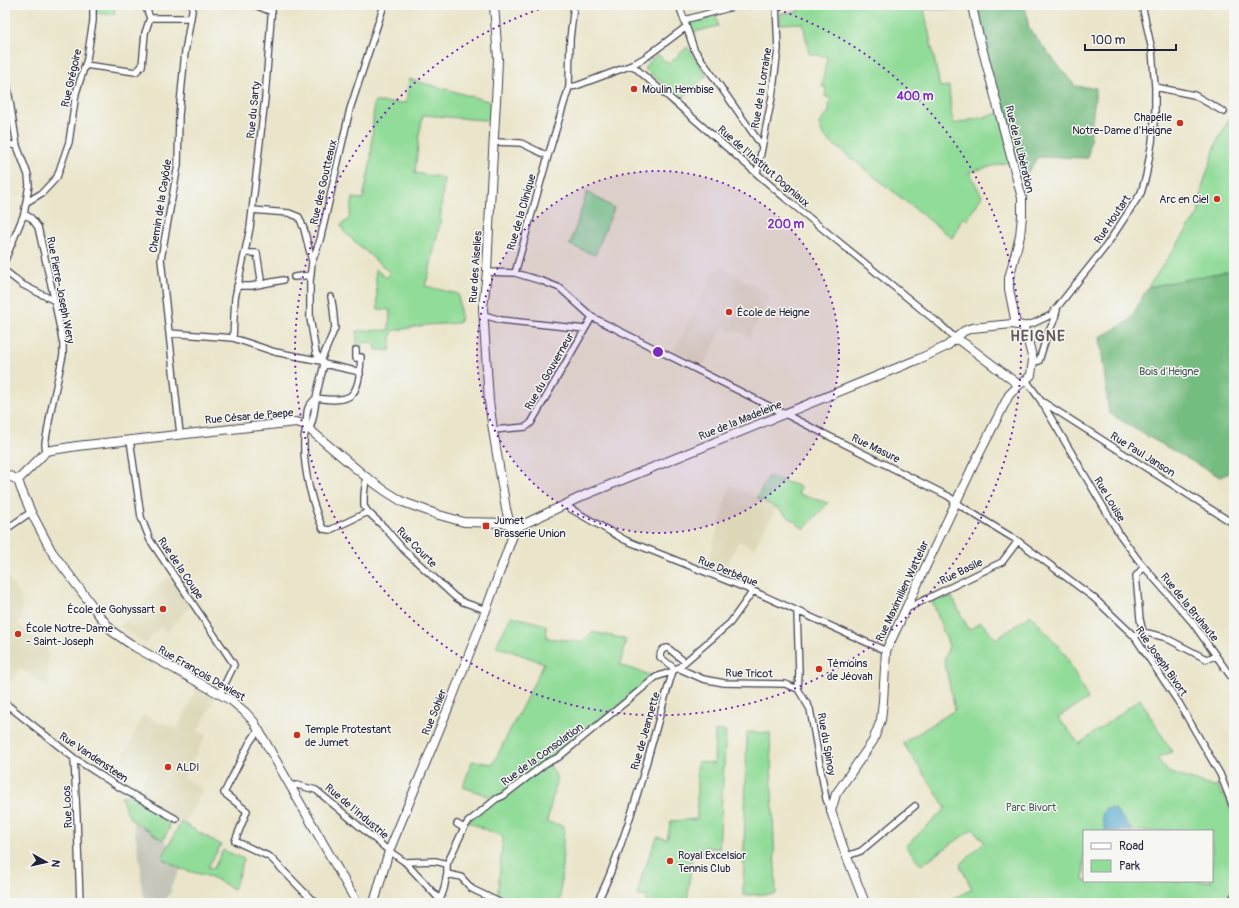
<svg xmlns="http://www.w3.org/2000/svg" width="1239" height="908" font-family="Pangolin,sans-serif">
<rect width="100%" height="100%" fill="#f6f6f2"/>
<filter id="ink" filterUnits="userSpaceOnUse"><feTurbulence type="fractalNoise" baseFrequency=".025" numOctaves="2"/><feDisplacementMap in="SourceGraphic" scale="8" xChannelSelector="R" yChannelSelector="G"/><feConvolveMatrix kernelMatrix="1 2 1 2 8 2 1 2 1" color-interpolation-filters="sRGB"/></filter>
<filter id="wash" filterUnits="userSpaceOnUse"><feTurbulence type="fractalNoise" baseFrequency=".012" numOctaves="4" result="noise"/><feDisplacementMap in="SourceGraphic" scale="16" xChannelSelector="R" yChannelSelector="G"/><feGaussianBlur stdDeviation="0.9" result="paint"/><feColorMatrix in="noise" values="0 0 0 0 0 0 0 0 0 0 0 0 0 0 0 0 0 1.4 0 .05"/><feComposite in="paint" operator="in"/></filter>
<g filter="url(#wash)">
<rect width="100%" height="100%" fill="#eae5ca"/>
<path fill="#ddd8b8" d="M 718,265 L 771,296 L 749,337 L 734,329 L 733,332 L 723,328 L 703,367 L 674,351 Z
M 730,484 L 777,508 L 764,529 L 754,548 L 738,541 L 724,573 L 707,566 Z
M 5,571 L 21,599 L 23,617 L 18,623 L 48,650 L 48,688 L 20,668 L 5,690 Z
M 169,577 L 190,606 L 167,632 L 160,627 L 146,643 L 120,626 L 141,606 L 162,581 Z
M 197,686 L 215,699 L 197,731 L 206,735 L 183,778 L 203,789 L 184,824 L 137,797 L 148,771 L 121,763 L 143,714 L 157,722 L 178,728 Z"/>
<path fill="#c5c5b9" d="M 133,821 L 169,844 L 162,858 L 181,869 L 170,888 L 172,890 L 164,903 L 146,903 L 141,884 L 141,869 Z"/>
<path fill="#91dc98" stroke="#5a7f6a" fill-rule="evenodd" d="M 95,5 L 115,5 L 114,15 L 95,13 Z
M 798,5 L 964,5 L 964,10 L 924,9 L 940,87 L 949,86 L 951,112 L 954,124 L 1000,113 L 1013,161 L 969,172 L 982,196 L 967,220 L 963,218 L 952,238 L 823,136 L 819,123 L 829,112 L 830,97 L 825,97 L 826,87 L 822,87 L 827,56 L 809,54 L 803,23 L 780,24 L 781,13 L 798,12 Z
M 716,15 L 718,26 L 691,33 L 689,21 Z
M 687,47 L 707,75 L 678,103 L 671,95 L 673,92 L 644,68 L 657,54 L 669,64 Z
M 409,79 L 495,103 L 495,121 L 423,115 L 419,136 L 415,173 L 444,178 L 440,222 L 429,273 L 425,286 L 458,294 L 461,317 L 459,323 L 427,325 L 392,331 L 390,351 L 376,350 L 375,343 L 362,342 L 361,347 L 357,347 L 357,331 L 389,330 L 390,310 L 378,309 L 375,269 L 387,278 L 390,273 L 344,232 L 341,225 L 349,219 L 353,198 L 363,199 L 371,160 L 374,102 L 406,103 Z
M 1234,114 L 1234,270 L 1148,287 L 1198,214 L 1203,184 L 1218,139 L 1231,116 Z
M 587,192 L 614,208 L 595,255 L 570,245 Z
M 768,476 L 801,487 L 798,494 L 828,503 L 804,529 L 777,508 L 757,498 Z
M 952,597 L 969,630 L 981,622 L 996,639 L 1031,615 L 1065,654 L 1088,699 L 1058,717 L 1079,744 L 1140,699 L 1172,752 L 1157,758 L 1168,772 L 1214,787 L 1218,786 L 1222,795 L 1224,794 L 1234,817 L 1234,888 L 1223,903 L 944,903 L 972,889 L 960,865 L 984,842 L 973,829 L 921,865 L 906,846 L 946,808 L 903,743 L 955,710 L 944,660 L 949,646 L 932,601 ZM 1084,831 L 1212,831 L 1212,881 L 1084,881 Z
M 511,616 L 546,625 L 547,638 L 582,642 L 592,632 L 626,639 L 620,665 L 656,677 L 549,763 L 557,778 L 547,822 L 564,826 L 560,903 L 499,903 L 497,901 L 503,837 L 468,822 L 496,799 L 463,787 L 472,761 L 493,764 L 544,663 L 496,646 Z
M 715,731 L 726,731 L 719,849 L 705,847 L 704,854 L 692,854 L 687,903 L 646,903 L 647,896 L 637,896 L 642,875 L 657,837 L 667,839 L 671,821 L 697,819 L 697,771 L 698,761 L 714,764 Z
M 747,732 L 770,733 L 776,894 L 744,895 L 743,891 Z
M 132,794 L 173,817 L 168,825 L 170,827 L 163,840 L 133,821 L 126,811 L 121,796 Z
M 181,822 L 221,845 L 208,867 L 214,868 L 223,850 L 244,859 L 234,889 L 211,877 L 181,869 L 162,858 Z"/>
<path fill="#74bc80" stroke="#4b6f5e" d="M 972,5 L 1025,5 L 1029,29 L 1075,86 L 1096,88 L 1088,158 L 1038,157 L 1019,185 Z
M 1234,270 L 1234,471 L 1220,477 L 1140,432 L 1109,413 L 1100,337 L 1129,321 L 1148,287 Z"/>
<path fill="#53a8cf" stroke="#3a6585" d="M 1105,809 L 1115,809 L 1133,831 L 1105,831 C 1104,824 1099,815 1105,809 Z"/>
</g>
<g filter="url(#ink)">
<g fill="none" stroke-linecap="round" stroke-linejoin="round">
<g stroke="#403f50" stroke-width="8">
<path id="street" d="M 145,5 L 150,18
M 255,5 L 272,12
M 679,5 L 694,49 L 762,146
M 684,20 L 740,5
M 85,65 L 136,72 L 142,66 L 145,33 L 150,18 L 191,18
M 632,65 L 785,198 L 942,326 L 955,338
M 5,71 L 17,146 L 28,175 L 29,185 L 24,214 L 5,260
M 569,87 L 576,86 L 632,65 L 646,57 L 686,27
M 1155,87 L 1194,95 L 1224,112
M 5,141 L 8,144 L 17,146
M 494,142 L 521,143 L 548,156
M 757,173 L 772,97 L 778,49 L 776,5
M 27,202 L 42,193 L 57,177 L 69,142 L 76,93 L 87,59 L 93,21 L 93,5
M 252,210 L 289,213 L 299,217 L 304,229 L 312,261
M 24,214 L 31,218 L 38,227 L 54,298 L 63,344 L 63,355 L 51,410 L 45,444 L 46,451
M 5,271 L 23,285 L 55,301
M 487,272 L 515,273 L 542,281 L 560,288 L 592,317 L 948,496 L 964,508 L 1018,541 L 1094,598 L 1134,636 L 1179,703 L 1220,774 L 1234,809
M 515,273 L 548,156 L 569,87 L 570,39 L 574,5
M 294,277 L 311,275
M 257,285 L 283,280
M 237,286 L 251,286 L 257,285 L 261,279 L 257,253 L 245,253
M 484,315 L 501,320 L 585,329
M 1023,326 L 1034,323 L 1051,315 L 1106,246 L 1141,193 L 1146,176 L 1152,142 L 1155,113 L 1155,87 L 1152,50 L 1142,5
M 169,333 L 233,338 L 275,352 L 321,361 L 335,328 L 333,307 L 331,297
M 233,338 L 235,298 L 250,228 L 265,98 L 272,5
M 1033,362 L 1039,361 L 1047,335 L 1054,321 L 1057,310
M 324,364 L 316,353 L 310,318 L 310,282 L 312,262 L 320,240 L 325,219 L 350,109 L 384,5
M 324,364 L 356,371 L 360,374
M 1026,380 L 1041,401 L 1120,535 L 1139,561 L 1192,622 L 1234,681
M 316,398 C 313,401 310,404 308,408 C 306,414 307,420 306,426 C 306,431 304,436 304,441 C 303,469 312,504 323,529 L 330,530 L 368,512
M 316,398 C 325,399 341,402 350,396 C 360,389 360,368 361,357 L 356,358 L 356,350
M 1043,402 L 1234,524
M 306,427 L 311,425 C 314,417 315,408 316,399 C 317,389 322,375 324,364
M 493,430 L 526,427 L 531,423 L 592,317
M 180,434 L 161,259 L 178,165 L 179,115 L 185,52 L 193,5
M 130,440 L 141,517 L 150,540 L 233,663 L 234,665 L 220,694
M 366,477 L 364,496 L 364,506 L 368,512 L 385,528 L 404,550 L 455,597 L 463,602 L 486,610
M 564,505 L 625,540 L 753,591 L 886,651
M 5,530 L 31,512
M 906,609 L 1002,562 L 1018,541
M 797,611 L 799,673 L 798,689 L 810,709 L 826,799 L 831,811
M 1143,632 L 1140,619 L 1136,576 L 1141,570 L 1144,567
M 1134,636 L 1143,632 L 1164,637 L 1206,659 L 1216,656
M 678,668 L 703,679 L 724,683 L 785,684 L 798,689
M 675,669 L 660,657 C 660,652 662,648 668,648 L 685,662
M 5,703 L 74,758 L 114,784 L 176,819
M 259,729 L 250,742 L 224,793 L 247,811 L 235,841 L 270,857 L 310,898 L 317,903
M 74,758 L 77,818 L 80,903
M 292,786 L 297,785 L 316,790 L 389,851 L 405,862 L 440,900
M 457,824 L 464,828
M 847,856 L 861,851 L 915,806
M 405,862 L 435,861 L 447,864
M 447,874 L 461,877 L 472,889 L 501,903
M 439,903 L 444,889 L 447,874 L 447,864 L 464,828 L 468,822 L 496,799 L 503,796 L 546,763 L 559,757 L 656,677 L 673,671
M 596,903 C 607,886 615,861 622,841 C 642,786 655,728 673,671 L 678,668 L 730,623 L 753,591
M 1230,903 L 1234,896"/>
</g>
<g stroke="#403f50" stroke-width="10">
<path id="secondary" d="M 972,5 L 976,25 L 1022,198 L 1022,216 L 1020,236 L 1009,278 L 1009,289 L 1016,324
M 955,338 L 965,344 L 1019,385
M 5,474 L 18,480
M 18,480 L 21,489 L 31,512 L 52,552 L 88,600 L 99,615 L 113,632 L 135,647 L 232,701 L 245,712 L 254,722 L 357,903
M 18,480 L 42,456 L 46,451 L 77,446 L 296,422 L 303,424 L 366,477 L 384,490 L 403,502 L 439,515 L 464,522 L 507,523 L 512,528
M 512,528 L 522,525 L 585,495 L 919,359 L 947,346 L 964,331 L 972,328 L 1012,324 L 1023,326 L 1026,333 L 1033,360 L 1031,375 L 1026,380 L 1019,385 L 1009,395 L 973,466 L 886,651 L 883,701 L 881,720 L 873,741 L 836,794 L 831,811 L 843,847 L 865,903
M 374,903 L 389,851 L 419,779 L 451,701 L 486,610 L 513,535 L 506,509 L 493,430 L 489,401 L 483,308 L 487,272 L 490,205 L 497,83 L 498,59 L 494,5"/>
</g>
<use href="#street" stroke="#fff" stroke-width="5.5"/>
<use href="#secondary" stroke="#fff" stroke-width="8"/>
</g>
</g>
<circle cx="658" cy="352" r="181" fill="#7b2cbf" fill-opacity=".12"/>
<g fill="none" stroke="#7b2cbf" stroke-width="2" stroke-dasharray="2 4">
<circle cx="658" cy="352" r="181"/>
<path d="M767 6A363 363 0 1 1 549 6"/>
</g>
<g fill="#c8321e" stroke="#f6f6f2" stroke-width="1.5">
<circle cx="634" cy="89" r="4"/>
<circle cx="1180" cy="123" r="4"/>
<circle cx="1217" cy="199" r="4"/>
<circle cx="729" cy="312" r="4"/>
<rect x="482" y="522" width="8" height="8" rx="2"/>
<circle cx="163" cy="609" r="4"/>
<circle cx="18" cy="634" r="4"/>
<circle cx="819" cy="669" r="4"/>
<circle cx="297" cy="735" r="4"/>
<circle cx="168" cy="767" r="4"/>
<circle cx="670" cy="861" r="4"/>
</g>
<g text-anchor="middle" stroke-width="3" stroke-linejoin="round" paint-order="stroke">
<g font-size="11" fill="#22223b" stroke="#f6f6f2">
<text transform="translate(71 78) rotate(-77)" y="4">Rue Grégoire</text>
<text transform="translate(761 88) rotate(-81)" y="4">Rue de la Lorraine</text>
<text transform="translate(253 110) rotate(-84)" y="4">Rue du Sarty</text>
<text transform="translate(1020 149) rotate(76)" y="4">Rue de la Libération</text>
<text transform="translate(764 166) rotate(41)" y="4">Rue de l'Institut Dogniaux</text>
<text transform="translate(323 182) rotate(-77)" y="4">Rue des Goutteaux</text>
<text transform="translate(160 206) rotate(-81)" y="4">Chemin de la Cayôde</text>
<text transform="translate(521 212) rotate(-74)" y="4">Rue de la Clinique</text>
<text transform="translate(1112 219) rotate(-56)" y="4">Rue Houtart</text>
<text transform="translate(475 267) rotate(-86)" y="4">Rue des Aiselies</text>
<text transform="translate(61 290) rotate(79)" y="4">Rue Pierre-Joseph Wery</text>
<text transform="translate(549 371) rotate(-60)" y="4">Rue du Gouverneur</text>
<text transform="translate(249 416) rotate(-5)" y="4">Rue César de Paepe</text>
<text transform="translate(740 420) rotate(-22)" y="4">Rue de la Madeleine</text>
<text transform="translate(876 448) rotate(26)" y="4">Rue Masure</text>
<text transform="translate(1143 454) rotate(32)" y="4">Rue Paul Janson</text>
<text transform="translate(1110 499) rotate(59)" y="4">Rue Louise</text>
<text transform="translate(417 547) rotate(45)" y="4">Rue Courte</text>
<text transform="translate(181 568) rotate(56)" y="4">Rue de la Coupe</text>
<text transform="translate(728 571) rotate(22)" y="4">Rue Derbèque</text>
<text transform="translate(961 571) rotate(-26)" y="4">Rue Basile</text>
<text transform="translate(902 591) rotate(-65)" y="4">Rue Maximilien Wattelar</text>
<text transform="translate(1190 607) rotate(51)" y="4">Rue de la Bruhaute</text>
<text transform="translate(1162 661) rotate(55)" y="4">Rue Joseph Bivort</text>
<text transform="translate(202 673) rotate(30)" y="4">Rue François Dewiest</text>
<text transform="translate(749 673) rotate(1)" y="4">Rue Tricot</text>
<text transform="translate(434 712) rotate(-68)" y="4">Rue Sohier</text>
<text transform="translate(645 731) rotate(-74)" y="4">Rue de Jeannette</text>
<text transform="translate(827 744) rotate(80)" y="4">Rue du Spinoy</text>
<text transform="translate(542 754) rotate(-36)" y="4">Rue de la Consolation</text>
<text transform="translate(94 757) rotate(34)" y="4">Rue Vandensteen</text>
<text transform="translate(67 807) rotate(-93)" y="4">Rue Loos</text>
<text transform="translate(357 811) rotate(40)" y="4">Rue de l'Industrie</text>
</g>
<g font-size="11" fill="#22223b" stroke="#f6f6f2" text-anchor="start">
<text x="642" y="93">Moulin Hembise</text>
<text x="1172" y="121" text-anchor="end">Chapelle<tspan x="1172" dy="13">Notre-Dame d'Heigne</tspan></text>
<text x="1209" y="203" text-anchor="end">Arc en Ciel</text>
<text x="737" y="316">École de Heigne</text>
<text x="494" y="524">Jumet<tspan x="494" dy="13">Brasserie Union</tspan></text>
<text x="155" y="613" text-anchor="end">École de Gohyssart</text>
<text x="26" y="632">École Notre-Dame<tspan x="26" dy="13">- Saint-Joseph</tspan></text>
<text x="827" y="667">Témoins<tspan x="827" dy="13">de Jéovah</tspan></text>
<text x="305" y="733">Temple Protestant<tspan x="305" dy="13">de Jumet</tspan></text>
<text x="176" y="771">ALDI</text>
<text x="678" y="859">Royal Excelsior<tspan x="678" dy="13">Tennis Club</tspan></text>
</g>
<g font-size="11" fill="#435a57" stroke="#f6f6f2">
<text x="1169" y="375">Bois d'Heigne</text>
<text x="1031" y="811">Parc Bivort</text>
</g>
<g font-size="15" font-weight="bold" letter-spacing="1" fill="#64585a" stroke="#f6f6f2">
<text x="1038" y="341">HEIGNE</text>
</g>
</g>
<circle cx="658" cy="352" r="6" fill="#7b2cbf" stroke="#f6f6f2" stroke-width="2"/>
<g font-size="12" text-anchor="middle" font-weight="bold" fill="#7b2cbf" stroke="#f6f6f2" stroke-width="3" stroke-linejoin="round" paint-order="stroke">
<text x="915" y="100">400 m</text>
<text x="786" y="228">200 m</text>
</g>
<rect width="1239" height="908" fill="none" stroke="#f6f6f2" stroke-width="20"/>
<rect x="1083" y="830" width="130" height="52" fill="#f6f6f2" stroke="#a1a1a9"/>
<rect x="1091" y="843" width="20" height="6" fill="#ffffff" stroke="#a1a1a9"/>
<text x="1119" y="850" font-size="12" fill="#22223b">Road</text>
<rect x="1091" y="860" width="20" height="12" fill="#91dc98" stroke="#a1a1a9"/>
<text x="1119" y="870" font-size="12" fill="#22223b">Park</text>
<g transform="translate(46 862) rotate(98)" stroke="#f6f6f2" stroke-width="3" paint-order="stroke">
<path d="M0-3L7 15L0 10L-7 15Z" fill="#22223b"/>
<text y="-6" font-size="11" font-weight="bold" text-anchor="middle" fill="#22223b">N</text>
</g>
<path d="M1085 44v6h91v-6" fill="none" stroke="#22223b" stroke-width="2"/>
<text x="1091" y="44" font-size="12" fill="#22223b" stroke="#f6f6f2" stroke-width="3" paint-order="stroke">100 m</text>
</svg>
